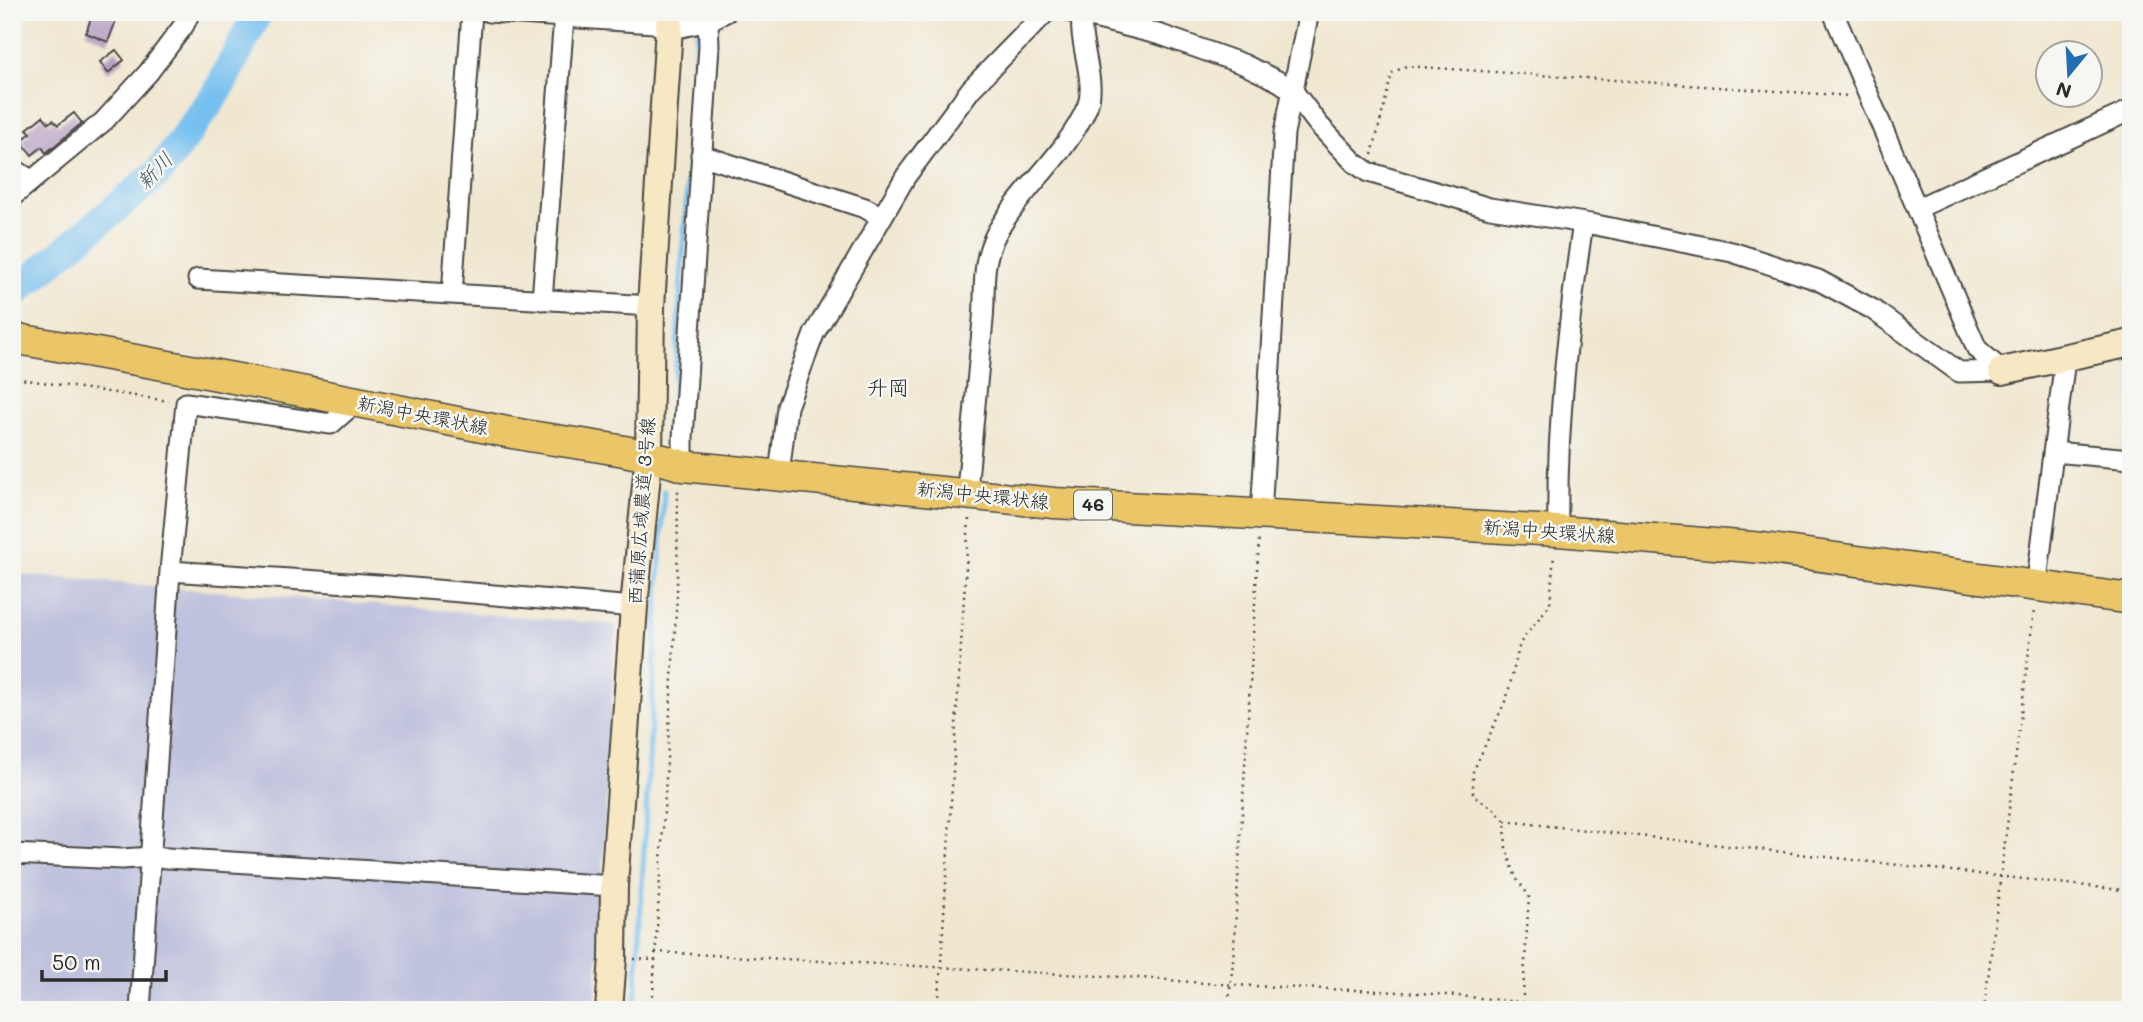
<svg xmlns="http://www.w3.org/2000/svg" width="2143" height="1022" font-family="Mali,'Klee One',sans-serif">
<rect width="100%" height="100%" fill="#f6f6f2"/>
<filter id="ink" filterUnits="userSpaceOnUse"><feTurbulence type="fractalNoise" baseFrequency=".0143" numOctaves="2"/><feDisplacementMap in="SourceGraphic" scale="14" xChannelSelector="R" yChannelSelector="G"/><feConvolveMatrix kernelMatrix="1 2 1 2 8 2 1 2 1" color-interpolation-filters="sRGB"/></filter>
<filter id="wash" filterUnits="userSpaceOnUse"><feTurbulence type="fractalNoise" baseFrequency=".00686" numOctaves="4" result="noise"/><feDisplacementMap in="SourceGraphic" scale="28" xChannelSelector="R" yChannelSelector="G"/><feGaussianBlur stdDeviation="1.57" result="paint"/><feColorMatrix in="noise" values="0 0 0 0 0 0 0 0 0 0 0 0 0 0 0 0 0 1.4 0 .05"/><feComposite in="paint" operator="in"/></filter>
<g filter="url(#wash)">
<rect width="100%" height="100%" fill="#f0e7d0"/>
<path fill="#bfc2dd" d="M 12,574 L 616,625 L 595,1010 L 12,1010 Z"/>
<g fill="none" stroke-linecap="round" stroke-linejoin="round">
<path stroke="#76c0ef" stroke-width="5" d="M 671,440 L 697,29
M 635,1010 L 664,491"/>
<path stroke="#76c0ef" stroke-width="30" d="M 12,295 L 160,171 L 218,91 L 258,12"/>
</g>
<g id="blocks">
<path fill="#b59dc3" d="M 93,12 L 119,12 L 108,42 L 86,33 Z
M 116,50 L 124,60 L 108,73 L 100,62 Z
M 74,113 L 82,123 L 46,153 L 42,147 L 32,155 L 21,141 L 31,133 L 27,129 L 43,116 L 49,123 L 53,120 L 58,125 Z"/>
</g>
</g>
<g filter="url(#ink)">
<use href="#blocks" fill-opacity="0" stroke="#494744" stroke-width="2"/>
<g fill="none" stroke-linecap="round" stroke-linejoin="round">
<g stroke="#494744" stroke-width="23">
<path id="street" d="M 489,12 L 654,23 L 668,30 L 708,21 L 726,12
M 1071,12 L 1161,35 L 1243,64 L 1280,82 L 1293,91 L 1318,124 L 1355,163 L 1368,172 L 1490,208 L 1591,224 L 1732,252 L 1818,280 L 1872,309 L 1959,372 L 2002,371
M 1833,12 L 1977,349 L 2002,371
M 701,155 L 865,208 L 882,217
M 12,168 L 31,180
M 12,197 L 104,121 L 148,73 L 184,25 L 190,12
M 1918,208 L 2131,110
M 198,279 L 651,306
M 452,294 L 472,12
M 542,300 L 564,17
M 2054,452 L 2131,459
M 683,466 L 683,438 L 709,46 L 708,21
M 779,475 L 787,407 L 814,334 L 906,176 L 971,89 L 1046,12
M 970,494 L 968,479 C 973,426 978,373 983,320 C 986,286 980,264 997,232 C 1022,188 1067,154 1087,107 C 1098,80 1076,40 1083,12
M 1261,515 L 1284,133 L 1309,12
M 1558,531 C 1556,429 1568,324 1583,223
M 170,571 L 378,585 L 634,607
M 2036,588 L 2065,359
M 12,854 L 122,859 L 151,857 L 614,886
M 140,1010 L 170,571 L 186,403 L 331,424 L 357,401"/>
</g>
<g stroke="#494744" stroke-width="30">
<path id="secondary" d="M 2002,371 L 2131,343
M 609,1010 L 613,958 L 614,886 L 634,607 L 649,454 L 651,306 L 670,12"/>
</g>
<g stroke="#494744" stroke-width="33">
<path id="primary" d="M 12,338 C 174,366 336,397 497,430 C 559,443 623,446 683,466 L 1054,503 L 1558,531 L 1763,548 L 2131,599"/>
</g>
<path stroke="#494744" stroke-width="2.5" stroke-dasharray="2 5" stroke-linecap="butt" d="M 1372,155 L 1392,73 L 1406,66 L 1851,96
M 12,386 L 20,379 L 169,401
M 1505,821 L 2131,891
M 655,952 L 1158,979 C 1245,988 1332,988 1419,993 C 1483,997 1546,1006 1610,1010
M 634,959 L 653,960
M 652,1010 L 677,595 L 678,490
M 938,1010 L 969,518
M 1228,1010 L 1233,962 L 1259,538
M 1522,1010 L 1529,896 L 1516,878 L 1506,848 L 1505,821 L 1494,809 L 1473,795 L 1473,772 L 1507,697 L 1520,643 L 1550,604 L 1554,554
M 1984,1010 L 2034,610"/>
<use href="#street" stroke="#fff" stroke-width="19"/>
<use href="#secondary" stroke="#f7e8c3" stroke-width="26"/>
<use href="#primary" stroke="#ebc669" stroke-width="30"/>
</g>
</g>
<g text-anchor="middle" stroke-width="5" stroke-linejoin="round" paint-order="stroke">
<rect fill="#f6f6f2" stroke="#686867" stroke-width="2" x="1074" y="490.5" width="38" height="29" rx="5"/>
<g font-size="18" font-weight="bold" fill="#2b2b2b">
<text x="1093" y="511">46</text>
</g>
<g font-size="19" fill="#2b2b2b" stroke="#f6f6f2">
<text transform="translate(423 415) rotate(11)" y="7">新潟中央環状線</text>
<text transform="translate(983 495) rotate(6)" y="7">新潟中央環状線</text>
<text transform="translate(641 511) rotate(-86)" y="7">西蒲原広域農道 3号線</text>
<text transform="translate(1549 531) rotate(4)" y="7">新潟中央環状線</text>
</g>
<g font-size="21" font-style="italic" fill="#425866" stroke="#f6f6f2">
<text transform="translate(155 171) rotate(-46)" y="7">新川</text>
</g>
<g font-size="21" fill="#2b2b2b" stroke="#f6f6f2">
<text x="888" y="395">升岡</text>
</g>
</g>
<rect width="2143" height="1022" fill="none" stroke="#f6f6f2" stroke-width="42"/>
<g transform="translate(2069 74) rotate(198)"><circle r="33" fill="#f6f6f2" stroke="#a5a5a2" stroke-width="2"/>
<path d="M0-5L12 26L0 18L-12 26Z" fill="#1f6fb2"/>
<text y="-10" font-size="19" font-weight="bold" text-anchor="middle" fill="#2b2b2b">N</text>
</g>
<path d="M42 970v10h124v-10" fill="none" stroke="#2b2b2b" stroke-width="3.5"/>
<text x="52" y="970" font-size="21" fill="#2b2b2b" stroke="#f6f6f2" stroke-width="5" paint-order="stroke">50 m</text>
</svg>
